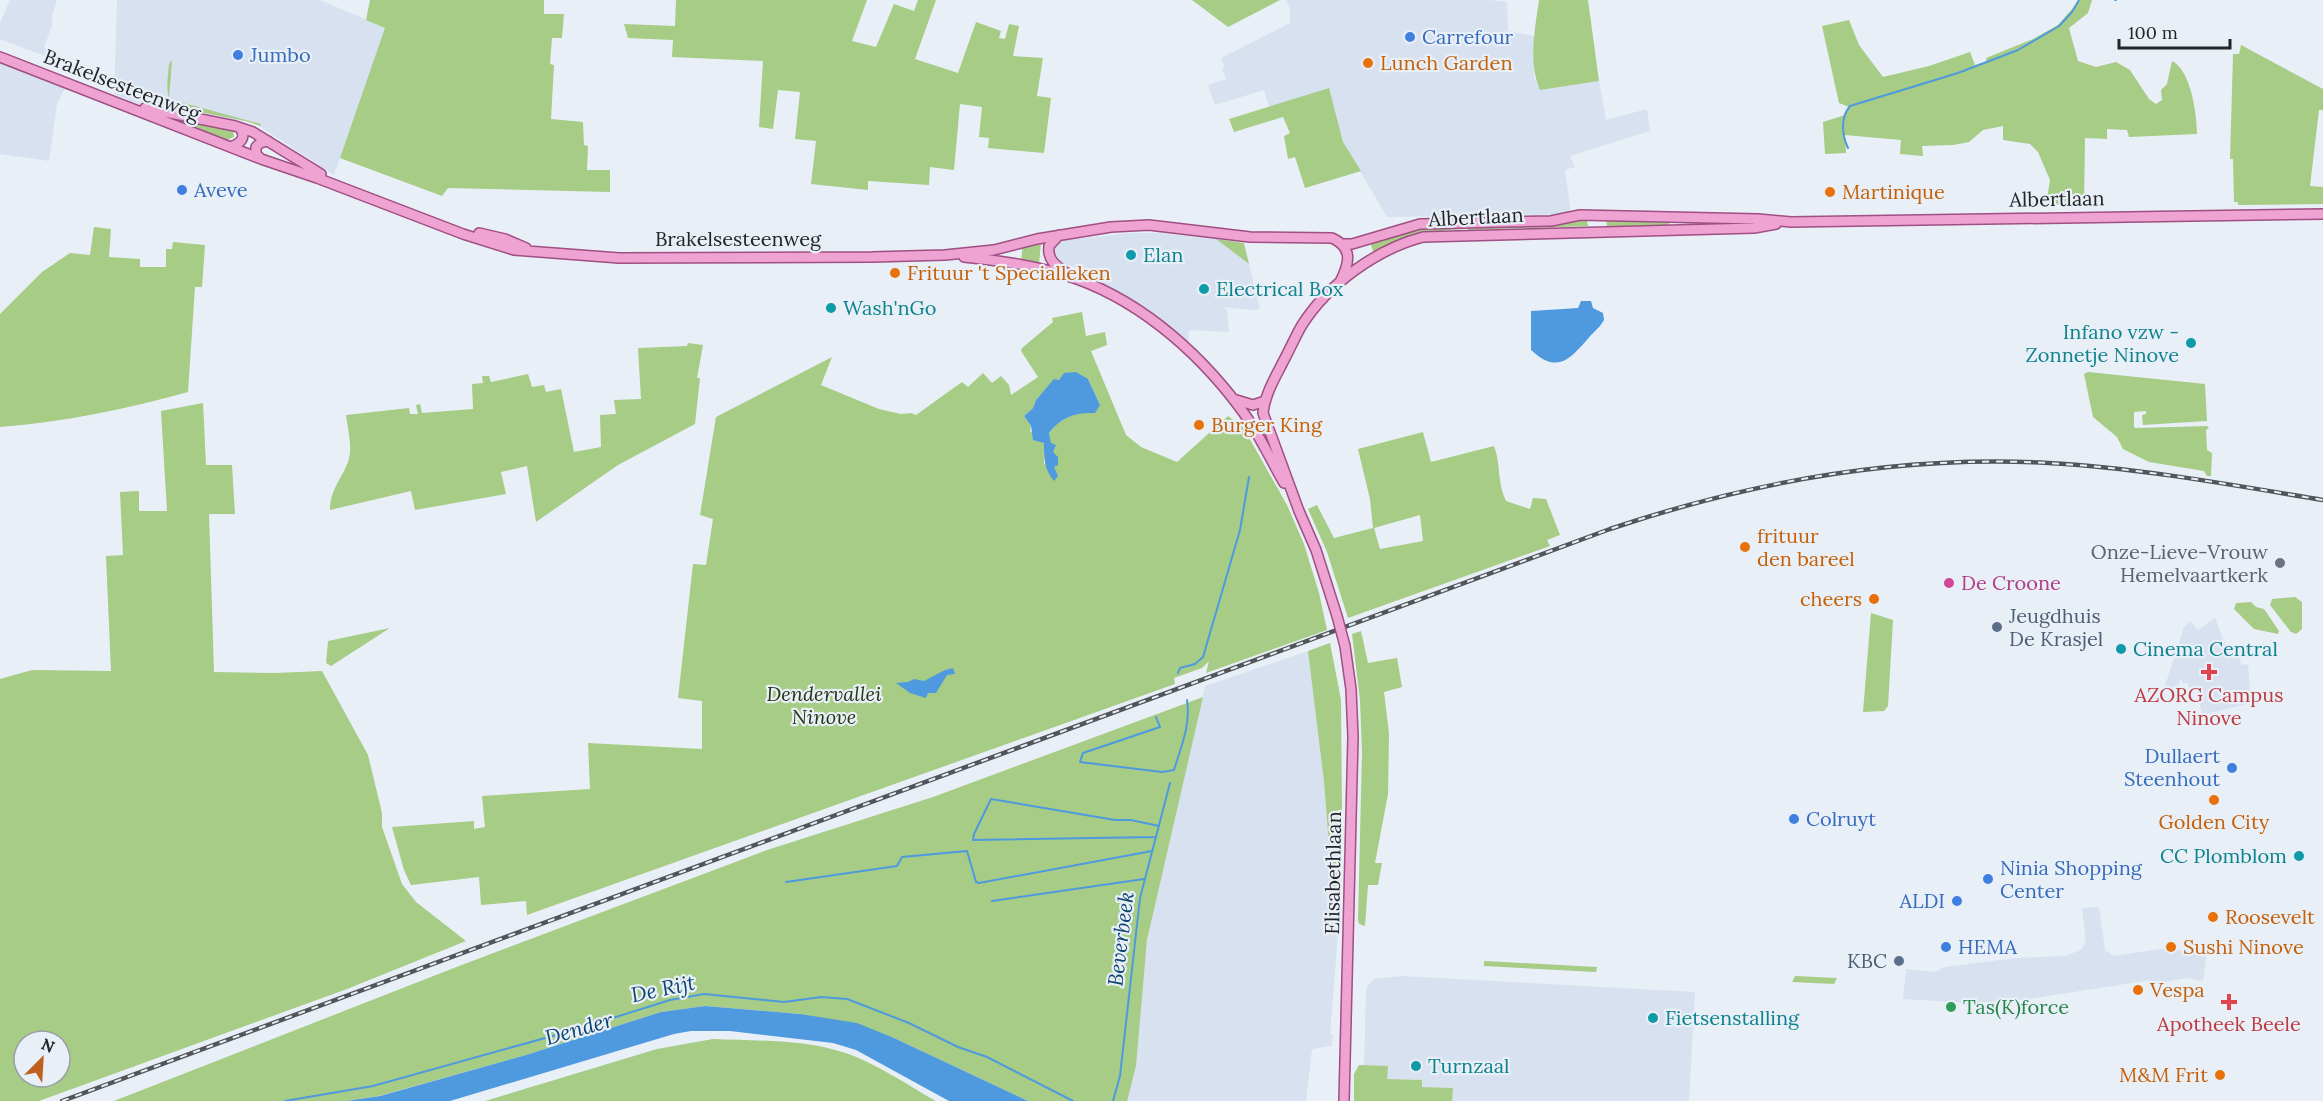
<svg xmlns="http://www.w3.org/2000/svg" width="2323" height="1101" font-family="Lora,serif">
<rect width="100%" height="100%" fill="#e9eff7"/>
<path fill="#d7e1ef" d="M 10,0 L 57,0 L 52,15 L 52,26 L 44,47 L 47,48 L 45,56 L 0,39 L 0,23 Z
M 117,0 L 320,0 L 386,28 L 334,175 L 256,124 L 176,107 L 161,108 L 140,105 L 114,94 Z
M 1286,0 L 1489,0 L 1507,2 L 1508,31 L 1534,36 L 1534,77 L 1540,90 L 1599,81 L 1606,120 L 1647,109 L 1650,131 L 1570,156 L 1575,167 L 1565,170 L 1571,214 L 1387,217 L 1343,142 L 1328,88 L 1269,107 L 1264,90 L 1215,105 L 1208,85 L 1226,79 L 1222,68 L 1225,67 L 1221,58 L 1290,23 L 1290,8 Z
M 0,62 L 66,86 L 57,104 L 49,161 L 0,154 Z
M 1129,233 L 1159,233 L 1216,239 L 1249,264 L 1260,309 L 1253,310 L 1222,307 L 1227,310 L 1229,332 L 1189,330 L 1188,349 L 1152,321 L 1076,278 L 1098,274 L 1061,263 L 1054,254 L 1055,248 L 1061,241 Z
M 2215,618 L 2228,651 L 2238,646 L 2241,665 L 2248,664 L 2250,691 L 2253,691 L 2255,702 L 2202,715 L 2197,689 L 2190,690 L 2187,683 L 2183,683 L 2181,679 L 2175,693 L 2165,686 L 2184,627 L 2190,621 L 2198,630 Z
M 1308,651 L 1324,782 L 1329,845 L 1331,921 L 1339,921 L 1330,1034 L 1333,1034 L 1332,1046 L 1312,1049 L 1306,1101 L 1126,1101 L 1136,1066 L 1140,1008 L 1148,935 L 1205,686 Z
M 2099,907 L 2105,950 L 2114,956 L 2160,949 L 2207,953 L 2203,981 L 2187,978 L 2152,984 L 2151,980 L 2023,1000 L 1971,1003 L 1903,999 L 1906,969 L 1935,972 L 1945,967 L 2016,958 L 2065,956 L 2081,950 L 2086,942 L 2082,908 Z
M 1401,976 L 1695,992 L 1689,1101 L 1452,1101 L 1452,1088 L 1422,1087 L 1422,1080 L 1387,1079 L 1364,1066 L 1366,992 L 1368,985 L 1374,979 Z"/>
<path fill="#a6cc85" fill-rule="evenodd" d="M 370,0 L 544,0 L 544,14 L 564,14 L 562,38 L 552,38 L 550,64 L 554,65 L 551,119 L 583,122 L 584,145 L 588,146 L 587,170 L 610,170 L 610,192 L 448,188 L 442,196 L 340,158 L 385,28 L 366,20 Z
M 676,0 L 867,0 L 852,41 L 876,47 L 894,4 L 914,11 L 918,0 L 936,0 L 915,59 L 958,73 L 976,22 L 1001,31 L 999,38 L 1005,39 L 1009,24 L 1019,26 L 1013,56 L 1043,58 L 1037,96 L 1051,98 L 1044,153 L 988,148 L 989,138 L 979,137 L 982,107 L 960,104 L 954,170 L 930,167 L 929,185 L 868,181 L 868,190 L 811,184 L 816,141 L 795,139 L 800,92 L 778,90 L 773,129 L 759,127 L 763,61 L 672,57 L 673,40 L 628,38 L 624,24 L 675,26 Z
M 1192,0 L 1280,0 L 1228,27 Z
M 1539,0 L 1588,0 L 1599,81 L 1540,90 C 1528,63 1535,29 1539,0 Z
M 2080,0 L 2092,0 L 2088,13 L 2069,28 L 2078,61 L 2096,67 L 2116,62 L 2130,70 L 2149,99 L 2156,104 L 2162,100 L 2161,90 L 2167,84 L 2172,61 C 2191,70 2197,115 2197,134 L 2129,137 L 2127,130 L 2107,129 L 2107,139 L 2085,138 L 2084,204 L 2046,205 L 2050,180 L 2038,152 L 2030,144 L 2003,140 L 2003,126 L 1983,130 L 1969,142 L 1953,145 L 1922,146 L 1923,156 L 1900,154 L 1901,140 L 1845,135 L 1846,153 L 1825,154 L 1823,122 L 1845,115 L 1849,107 L 1839,103 L 1822,26 L 1849,20 L 1859,45 L 1883,77 L 1929,66 L 1970,52 L 1975,65 L 1987,62 L 1986,58 L 2033,39 L 2058,25 Z
M 2241,45 L 2323,89 L 2323,110 L 2319,110 L 2310,186 L 2323,187 L 2323,204 L 2238,205 L 2238,202 L 2234,202 L 2233,159 L 2230,159 L 2233,54 L 2239,54 Z
M 172,60 L 169,99 L 261,124 L 260,126 L 246,121 L 174,107 C 164,95 168,79 169,64 Z
M 1329,88 L 1343,142 L 1361,171 L 1305,188 L 1295,157 L 1288,159 L 1284,136 L 1290,133 L 1283,117 L 1234,132 L 1229,119 Z
M 171,117 L 233,130 L 234,137 L 227,140 Z
M 1606,216 L 1669,219 L 1669,226 C 1649,226 1626,230 1607,228 Z
M 1578,220 L 1587,221 L 1588,226 L 1468,230 L 1468,228 L 1471,228 L 1472,225 L 1562,223 Z
M 1464,226 L 1464,229 C 1431,230 1403,240 1374,254 L 1370,242 L 1424,227 Z
M 94,227 L 111,229 L 109,257 L 140,259 L 140,267 L 166,267 L 166,249 L 172,249 L 173,242 L 205,245 L 202,287 L 195,287 L 188,392 C 126,409 65,422 0,427 L 0,314 L 42,272 L 70,253 L 90,255 Z
M 1216,239 L 1244,243 L 1249,264 Z
M 1041,241 L 1039,265 L 1021,261 L 1023,244 Z
M 1082,312 L 1086,336 L 1105,332 L 1107,345 L 1091,351 L 1126,435 L 1141,447 L 1177,462 L 1228,416 L 1243,427 L 1287,505 L 1304,544 L 1319,593 L 1327,630 L 1206,673 L 1209,661 L 1202,668 L 1174,678 L 1175,684 L 527,915 L 526,901 L 481,905 L 479,877 L 411,885 L 404,870 L 392,827 L 474,821 L 474,829 L 485,827 L 482,796 L 590,789 L 588,743 L 702,749 L 702,701 L 678,698 L 693,564 L 706,565 L 713,519 L 700,515 L 716,417 L 832,357 L 821,385 L 879,409 L 901,414 L 911,413 L 916,415 L 962,382 L 968,387 L 983,373 L 992,383 L 1001,376 L 1009,385 L 1011,395 L 1038,377 L 1021,351 L 1022,348 L 1053,322 L 1052,318 ZM 1088,379 L 1100,405 L 1066,418 L 1057,424 L 1049,433 L 1054,467 L 1044,464 L 1044,443 L 1030,431 L 1031,426 L 1024,416 L 1033,408 L 1036,400 L 1054,380 Z
M 688,343 L 703,345 L 697,378 L 700,378 L 695,424 L 618,465 L 536,522 L 527,466 L 501,472 L 506,494 L 415,510 L 411,491 L 330,510 C 330,490 341,480 348,462 C 353,448 348,430 346,415 L 409,408 L 410,414 L 418,414 L 416,405 L 420,404 L 422,413 L 473,409 L 472,384 L 483,383 L 482,376 L 489,376 L 491,382 L 528,374 L 532,387 L 544,385 L 546,392 L 561,389 L 574,452 L 601,447 L 600,415 L 616,414 L 614,400 L 641,399 L 638,348 L 687,346 Z
M 2088,372 L 2205,384 L 2207,421 L 2143,425 L 2142,415 L 2146,414 L 2146,411 L 2134,412 L 2134,426 L 2135,428 L 2207,426 L 2209,428 L 2206,430 L 2207,450 L 2212,453 L 2211,476 L 2207,476 L 2204,471 L 2149,462 L 2123,449 L 2117,437 L 2093,417 L 2084,374 Z
M 203,403 L 206,465 L 232,465 L 235,514 L 209,514 L 214,672 L 275,673 L 322,671 L 368,755 L 382,813 L 382,827 L 402,884 L 416,902 L 466,941 L 347,989 L 39,1101 L 0,1101 L 0,679 L 32,670 L 111,671 L 106,556 L 123,555 L 120,492 L 139,491 L 139,511 L 167,511 L 161,411 ZM 24,1041 L 60,1041 L 60,1077 L 24,1077 Z
M 1423,432 L 1431,462 L 1494,446 C 1501,464 1497,484 1506,501 L 1530,509 L 1533,498 L 1546,499 L 1560,535 L 1547,540 L 1550,546 L 1348,618 L 1327,552 L 1308,509 L 1317,505 L 1334,538 L 1373,528 L 1370,499 L 1358,449 ZM 1420,515 L 1423,541 L 1380,549 L 1374,528 Z
M 2295,597 L 2302,602 L 2302,629 L 2296,634 L 2291,632 L 2270,605 L 2272,599 Z
M 2251,602 L 2256,607 L 2264,609 L 2279,631 L 2278,634 L 2254,629 L 2234,609 L 2236,603 Z
M 1871,613 L 1893,620 L 1888,706 L 1884,711 L 1863,712 Z
M 390,628 L 331,666 L 326,663 L 328,641 Z
M 1361,631 L 1368,663 L 1397,658 L 1402,687 L 1384,692 L 1389,734 L 1388,794 L 1375,863 L 1382,863 L 1378,885 L 1368,885 L 1365,926 L 1359,924 L 1358,920 L 1362,753 L 1360,700 L 1352,634 Z
M 1330,643 L 1341,700 L 1342,813 L 1339,921 L 1331,921 L 1329,845 L 1324,782 L 1308,651 Z
M 1203,697 L 1147,940 L 1136,1066 L 1127,1101 L 1028,1101 L 894,1038 L 800,1014 L 705,1006 L 661,1012 L 526,1055 L 379,1096 L 346,1101 L 114,1101 L 459,966 L 767,850 L 933,797 Z
M 1484,961 L 1597,967 L 1596,972 L 1484,966 Z
M 1795,976 L 1837,978 L 1834,984 L 1792,982 Z
M 713,1039 C 756,1041 801,1039 842,1052 C 873,1061 907,1085 936,1101 L 485,1101 L 657,1049 Z
M 1359,1065 L 1388,1066 L 1387,1079 L 1422,1080 L 1422,1087 L 1453,1088 L 1452,1101 L 1354,1101 L 1354,1074 Z"/>
<path fill="#4f9ade" d="M 1581,301 L 1591,301 L 1593,308 L 1603,313 L 1604,320 L 1600,326 C 1575,350 1563,380 1531,350 L 1531,311 L 1578,308 Z
M 1076,372 L 1088,379 L 1100,405 L 1095,413 C 1076,412 1061,417 1049,433 L 1051,443 L 1056,445 L 1053,452 L 1058,457 L 1058,465 L 1054,467 L 1058,476 L 1054,481 C 1044,469 1044,459 1044,443 L 1033,440 L 1031,426 L 1024,416 L 1033,408 L 1036,400 L 1054,379 L 1059,380 L 1064,373 Z
M 953,668 L 955,674 L 947,675 L 936,693 L 928,693 L 926,698 L 910,693 L 896,683 L 908,682 L 914,679 L 924,681 L 945,670 Z
M 705,1006 L 800,1014 L 857,1023 L 894,1038 L 1028,1101 L 949,1101 L 856,1050 L 833,1043 L 730,1031 L 691,1031 L 674,1034 L 450,1101 L 346,1101 L 380,1096 L 526,1055 L 661,1012 Z"/>
<g fill="none" stroke-linecap="round" stroke-linejoin="round">
<path stroke="#4f9ade" stroke-width="2" d="M 2115,0 L 2116,0
M 1848,148 C 1842,135 1840,118 1850,106 L 1958,73 L 2018,50 L 2059,26 L 2072,12 L 2079,0
M 1178,673 L 1180,668 L 1195,664 L 1203,657 L 1240,530 L 1249,477
M 1156,717 L 1160,727 L 1083,753 L 1080,762 L 1162,772 L 1174,770
M 1174,770 C 1181,747 1191,724 1187,700
M 1156,837 L 973,840 L 974,834 L 991,799 L 1115,820 L 1131,820 L 1159,826
M 786,882 L 897,866 L 902,857 L 967,851 L 976,882 L 979,883 L 1152,851
M 992,901 L 1144,879
M 285,1101 L 373,1086 L 581,1028 L 670,1000 L 704,994 L 784,1002 L 821,997 L 847,999 L 909,1023 L 958,1047 L 987,1057 L 1073,1101
M 1113,1101 L 1120,1076 L 1140,898 L 1170,783"/>
<g stroke="#9f4f83" stroke-width="12">
<path id="major" d="M 0,57 L 261,159 L 317,178 L 463,234 L 514,250 L 619,258 L 872,257 L 945,255 L 994,250 L 1037,239 L 1111,227 L 1149,225 L 1250,237 L 1332,238 C 1354,248 1349,264 1340,282
M 145,108 L 235,126 L 253,132 L 321,174
M 230,147 C 240,144 247,138 240,128
M 261,159 L 256,154 L 256,147 L 260,143 L 268,141
M 479,233 L 505,239 L 526,248
M 1059,235 L 1049,246 C 1047,261 1057,266 1068,274
M 1342,244 L 1352,244 L 1420,224 L 1551,221 L 1580,215 L 1758,219 L 1791,222 L 2323,214
M 964,257 C 1002,261 1040,266 1077,279 C 1146,304 1206,359 1248,419 C 1261,439 1272,462 1284,483
M 1233,399 L 1253,405 L 1265,401
M 1337,616 L 1316,550 L 1299,511 L 1263,413 C 1265,394 1275,378 1283,362 C 1290,349 1295,337 1302,325 C 1328,284 1377,249 1423,237 L 1754,228 L 1776,224
M 1344,1101 L 1353,737 L 1351,689 L 1345,646"/>
</g>
<use href="#major" stroke="#eea3d2" stroke-width="9"/>
<g stroke="#525559" stroke-width="4.5">
<path id="rail" d="M 62,1101 L 1610,529 C 1753,481 1898,455 2048,463 C 2140,468 2232,485 2323,500"/>
</g>
<use href="#rail" stroke="#e9eff7" stroke-width="2" stroke-dasharray="7" stroke-linecap="butt"/>
<g stroke="#9f4f83" stroke-width="12" stroke-linecap="butt">
<path id="major-bridge" d="M 1337,616 L 1345,646"/>
</g>
<use href="#major-bridge" stroke="#eea3d2" stroke-width="9"/>
</g>
<g fill="#3f7fe0" stroke="#e9eff7" stroke-width="2">
<circle cx="1410" cy="37" r="6"/>
<circle cx="238" cy="55" r="6"/>
<circle cx="182" cy="190" r="6"/>
<circle cx="2232" cy="768" r="6"/>
<circle cx="1794" cy="819" r="6"/>
<circle cx="1988" cy="879" r="6"/>
<circle cx="1957" cy="901" r="6"/>
<circle cx="1946" cy="947" r="6"/>
</g>
<g fill="#e8710a" stroke="#e9eff7" stroke-width="2">
<circle cx="1368" cy="63" r="6"/>
<circle cx="1830" cy="192" r="6"/>
<circle cx="895" cy="273" r="6"/>
<circle cx="1199" cy="425" r="6"/>
<circle cx="1745" cy="547" r="6"/>
<circle cx="1874" cy="599" r="6"/>
<circle cx="2214" cy="800" r="6"/>
<circle cx="2213" cy="917" r="6"/>
<circle cx="2171" cy="947" r="6"/>
<circle cx="2138" cy="990" r="6"/>
<circle cx="2220" cy="1075" r="6"/>
</g>
<g fill="#0f9aa8" stroke="#e9eff7" stroke-width="2">
<circle cx="1131" cy="255" r="6"/>
<circle cx="1204" cy="289" r="6"/>
<circle cx="831" cy="308" r="6"/>
<circle cx="2191" cy="343" r="6"/>
<circle cx="2121" cy="649" r="6"/>
<circle cx="2299" cy="856" r="6"/>
<circle cx="1653" cy="1018" r="6"/>
<circle cx="1416" cy="1066" r="6"/>
</g>
<circle fill="#6b7280" stroke="#e9eff7" stroke-width="2" cx="2280" cy="563" r="6"/>
<circle fill="#d1479c" stroke="#e9eff7" stroke-width="2" cx="1949" cy="583" r="6"/>
<g fill="#5c6f8a" stroke="#e9eff7" stroke-width="2">
<circle cx="1997" cy="627" r="6"/>
<circle cx="1899" cy="961" r="6"/>
</g>
<g fill="#e0444e" stroke="#e9eff7" stroke-width="2">
<path d="M2206 663h6v6h6v6h-6v6h-6v-6h-6v-6h6z"/>
<path d="M2226 993h6v6h6v6h-6v6h-6v-6h-6v-6h6z"/>
</g>
<circle fill="#2e9e5b" stroke="#e9eff7" stroke-width="2" cx="1951" cy="1007" r="6"/>
<g text-anchor="middle" stroke-width="4.5" stroke-linejoin="round" paint-order="stroke">
<g font-size="20" fill="#366cbe" stroke="#e9eff7" text-anchor="start">
<text x="1422" y="44">Carrefour</text>
<text x="250" y="62">Jumbo</text>
<text x="194" y="197">Aveve</text>
<text x="2220" y="763" text-anchor="end">Dullaert<tspan x="2220" dy="23">Steenhout</tspan></text>
<text x="1806" y="826">Colruyt</text>
<text x="2000" y="875">Ninia Shopping<tspan x="2000" dy="23">Center</tspan></text>
<text x="1945" y="908" text-anchor="end">ALDI</text>
<text x="1958" y="954">HEMA</text>
</g>
<g font-size="20" fill="#c56008" stroke="#e9eff7" text-anchor="start">
<text x="1380" y="70">Lunch Garden</text>
<text x="1842" y="199">Martinique</text>
<text x="907" y="280">Frituur 't Specialleken</text>
<text x="1211" y="432">Burger King</text>
<text x="1757" y="543">frituur<tspan x="1757" dy="23">den bareel</tspan></text>
<text x="1862" y="606" text-anchor="end">cheers</text>
<text x="2214" y="829" text-anchor="middle">Golden City</text>
<text x="2225" y="924">Roosevelt</text>
<text x="2183" y="954">Sushi Ninove</text>
<text x="2150" y="997">Vespa</text>
<text x="2208" y="1082" text-anchor="end">M&amp;M Frit</text>
</g>
<g font-size="20" fill="#232528" stroke="#e9eff7">
<text transform="translate(122 85) rotate(21)" y="7">Brakelsesteenweg</text>
<text transform="translate(2057 199) rotate(-1)" y="7">Albertlaan</text>
<text transform="translate(1476 217) rotate(-3)" y="7">Albertlaan</text>
<text x="738" y="246">Brakelsesteenweg</text>
<text transform="translate(1333 873) rotate(-89)" y="7">Elisabethlaan</text>
</g>
<g font-size="20" fill="#0d838f" stroke="#e9eff7" text-anchor="start">
<text x="1143" y="262">Elan</text>
<text x="1216" y="296">Electrical Box</text>
<text x="843" y="315">Wash'nGo</text>
<text x="2179" y="339" text-anchor="end">Infano vzw -<tspan x="2179" dy="23">Zonnetje Ninove</tspan></text>
<text x="2133" y="656">Cinema Central</text>
<text x="2287" y="863" text-anchor="end">CC Plomblom</text>
<text x="1665" y="1025">Fietsenstalling</text>
<text x="1428" y="1073">Turnzaal</text>
</g>
<g font-size="20" fill="#5b616d" stroke="#e9eff7" text-anchor="end">
<text x="2268" y="559">Onze-Lieve-Vrouw<tspan x="2268" dy="23">Hemelvaartkerk</tspan></text>
</g>
<g font-size="20" fill="#b23c85" stroke="#e9eff7" text-anchor="start">
<text x="1961" y="590">De Croone</text>
</g>
<g font-size="20" fill="#4e5e75" stroke="#e9eff7" text-anchor="start">
<text x="2009" y="623">Jeugdhuis<tspan x="2009" dy="23">De Krasjel</tspan></text>
<text x="1887" y="968" text-anchor="end">KBC</text>
</g>
<g font-size="20" font-style="italic" fill="#233511" stroke="#e9eff7">
<text x="824" y="701">Dendervallei<tspan x="824" dy="23">Ninove</tspan></text>
</g>
<g font-size="20" fill="#be3a42" stroke="#e9eff7">
<text x="2209" y="702">AZORG Campus<tspan x="2209" dy="23">Ninove</tspan></text>
<text x="2229" y="1031">Apotheek Beele</text>
</g>
<g font-size="20" fill="#27864d" stroke="#e9eff7" text-anchor="start">
<text x="1963" y="1014">Tas(K)force</text>
</g>
<g font-size="21" font-style="italic" fill="#0d4571" stroke="#e9eff7">
<text transform="translate(1121 939) rotate(-83)" y="7">Beverbeek</text>
<text transform="translate(663 989) rotate(-12)" y="7">De Rijt</text>
<text transform="translate(579 1029) rotate(-16)" y="7">Dender</text>
</g>
</g>
<g transform="translate(42 1059) rotate(24)"><circle r="28" fill="#e9eff7" stroke="#9a9ea4" stroke-width="1.5"/>
<path d="M0-4.5L10 22L0 15L-10 22Z" fill="#c05f20"/>
<text y="-9" font-size="16" font-weight="bold" text-anchor="middle" fill="#232528">N</text>
</g>
<path d="M2119 39v9h111v-9" fill="none" stroke="#232528" stroke-width="3"/>
<text x="2128" y="39" font-size="18" fill="#232528" stroke="#e9eff7" stroke-width="4.5" paint-order="stroke">100 m</text>
</svg>
